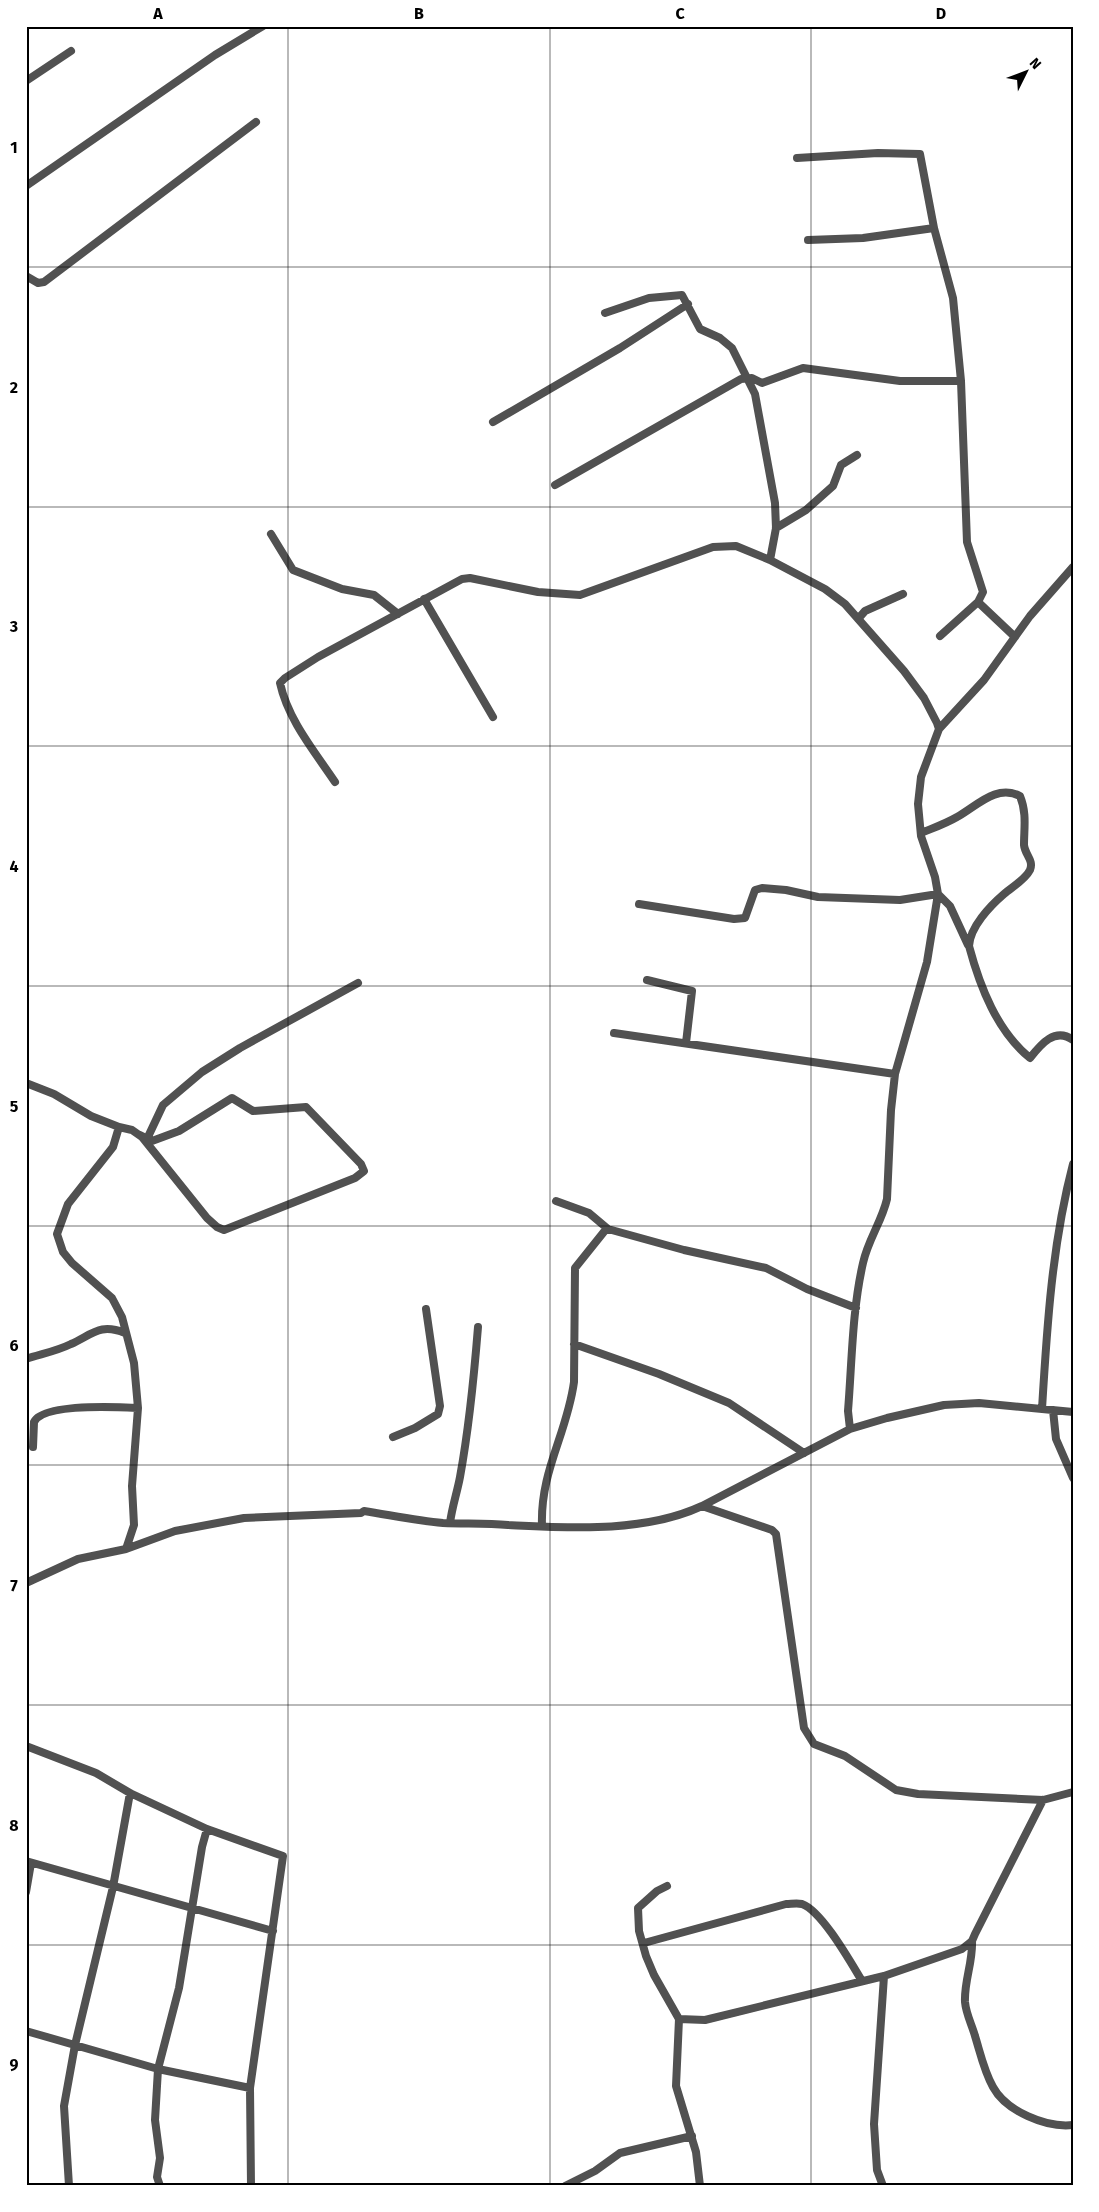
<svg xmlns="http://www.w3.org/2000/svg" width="1099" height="2212" font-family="'Fira Sans',sans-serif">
<rect width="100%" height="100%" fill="#fff"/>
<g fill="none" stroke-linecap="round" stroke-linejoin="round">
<path stroke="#515151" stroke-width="8" d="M 26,81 L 71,51
M 797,158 L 878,153 L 920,154 L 934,228
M 26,186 L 215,55 L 263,26
M 808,240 L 863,238 L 934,228 L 953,298 L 961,381 L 967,542 L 983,592 L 978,602 L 1015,637
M 26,276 L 38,283 L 44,282 L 256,122
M 605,313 L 649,298 L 682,295 L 700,329 L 720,338 L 732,348 L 755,394 L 775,503 L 776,528 L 770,560
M 493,422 L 620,348 L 688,304
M 555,485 L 741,379 L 752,378 L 762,383 L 803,368 L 900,381 L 961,381
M 776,528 L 806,510 L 833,486 L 841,465 L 857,455
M 271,534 L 293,570 L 342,589 L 374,595 L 398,614
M 424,599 L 493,717
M 858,619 L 865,611 L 903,594
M 940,636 L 978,602
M 939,729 L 984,680 L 1030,616 L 1073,567
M 335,782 C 315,752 288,720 280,683 L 285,678 L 318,657 L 462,579 L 470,578 L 538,592 L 580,595 L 713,547 L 736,546 L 770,560 L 825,589 L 845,604 L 904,671 L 924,698 L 937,723 L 939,729 L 921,777 L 918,804 L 921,836 L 935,877 L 938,894 L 927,962 L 895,1074 L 891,1110 L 887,1199 C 882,1221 868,1240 863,1263 C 852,1311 852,1362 848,1411 L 850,1429
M 921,833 C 933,828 945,824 957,817 C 977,806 996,784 1020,796 C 1027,813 1024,828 1024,845 C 1025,855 1034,860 1030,870 C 1025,880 1012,887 1004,894 C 990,906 970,927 969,946 C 980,987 997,1031 1030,1058 C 1041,1044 1055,1027 1073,1040
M 639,904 L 734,919 L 745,918 L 755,890 L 762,888 L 786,890 L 818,897 L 900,900 L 938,894 L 950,906 L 968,945
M 647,980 L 692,991 L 686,1043
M 614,1033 L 895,1074
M 26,1083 L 54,1094 L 91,1116 L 119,1127 L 113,1147 L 68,1204 L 57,1234 L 63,1252 L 72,1263 L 112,1298 L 122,1317 L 134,1363 L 138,1408 L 132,1486 L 134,1525 L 126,1549
M 119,1127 L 132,1130 L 142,1137 L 207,1218 L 217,1227 L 224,1230 L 355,1178 L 364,1171 L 361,1164 L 306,1107 L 253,1111 L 232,1098 L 179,1131 L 152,1141 L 140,1135
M 147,1139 L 163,1105 L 202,1072 L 240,1048 L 358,983
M 556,1201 L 589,1213 L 608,1229 L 684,1250 L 766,1268 L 807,1289 L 856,1308
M 574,1344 L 659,1374 L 729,1403 L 804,1453
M 26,1359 C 41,1354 57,1351 71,1344 C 93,1334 100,1323 125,1333
M 1042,1409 C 1047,1326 1052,1244 1073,1164
M 1053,1410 L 1056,1439 L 1073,1478
M 393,1437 L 415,1428 L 438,1414 L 440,1406 L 426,1309
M 33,1447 L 34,1422 C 43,1403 118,1407 138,1408
M 702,1506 L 772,1530 L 776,1534 L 804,1728 L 814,1744 L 845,1756 L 896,1790 L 918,1794 L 1043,1800 L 1073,1792
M 450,1523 C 452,1507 457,1493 460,1477 C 469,1428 474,1377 478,1327
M 542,1526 C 540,1471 567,1434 574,1382 L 575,1268 L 607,1228
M 26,1583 L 78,1559 L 126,1549 L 175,1531 L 244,1518 L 361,1513 L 364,1511 C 390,1515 417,1521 443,1523 C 464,1524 486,1523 508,1525 C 571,1528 644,1533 702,1506 L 850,1429 L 887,1418 L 944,1405 L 979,1403 L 1073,1412
M 26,1746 L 96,1773 L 130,1793 L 207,1829 L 283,1856 L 250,2088 L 251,2186
M 26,1861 L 273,1931
M 667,1886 L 657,1891 L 638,1908 L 639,1931 L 646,1956 L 654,1975 L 679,2019 L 676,2086 L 696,2152 L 700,2186
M 26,1892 L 31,1863
M 972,1941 C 973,1962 964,1981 965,2002 C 966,2014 972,2025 975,2036 C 980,2052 984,2071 993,2087 C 1006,2111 1046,2128 1073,2125
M 644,1943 L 786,1904 C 791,1904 797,1903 802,1904 C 822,1911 851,1963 862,1981
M 679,2019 L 705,2020 L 884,1976 L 962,1949 L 972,1941 L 975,1934 L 1043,1800
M 26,2031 L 158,2069 L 250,2088
M 69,2186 L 64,2106 L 75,2045 L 113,1887 L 130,1793
M 160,2186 L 157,2177 L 160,2158 L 155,2120 L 158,2069 L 179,1988 L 202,1847 L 207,1829
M 565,2186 L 595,2171 L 620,2153 L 692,2136
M 883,2186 L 877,2170 L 874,2124 L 884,1976"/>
</g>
<path fill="none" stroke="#000" stroke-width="1" stroke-opacity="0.55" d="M 288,26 L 288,2186M 550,26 L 550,2186M 811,26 L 811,2186M 26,267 L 1073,267M 26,507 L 1073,507M 26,746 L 1073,746M 26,986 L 1073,986M 26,1226 L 1073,1226M 26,1465 L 1073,1465M 26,1705 L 1073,1705M 26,1945 L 1073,1945"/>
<rect width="1099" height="2212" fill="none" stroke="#ffffff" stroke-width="55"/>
<g transform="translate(1026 72) rotate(48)" stroke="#ffffff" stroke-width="4" paint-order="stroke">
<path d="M0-4L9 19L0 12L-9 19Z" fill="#000000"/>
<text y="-8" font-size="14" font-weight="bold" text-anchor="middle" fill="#000000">N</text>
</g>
<rect x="28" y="28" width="1044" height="2156" fill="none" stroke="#000" stroke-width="2"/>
<g font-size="16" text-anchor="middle" font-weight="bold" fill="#000">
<text x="158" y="19">A</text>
<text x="419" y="19">B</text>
<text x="680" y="19">C</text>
<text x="941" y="19">D</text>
<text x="14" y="153">1</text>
<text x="14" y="393">2</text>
<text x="14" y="632">3</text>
<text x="14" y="872">4</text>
<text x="14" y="1112">5</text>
<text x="14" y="1351">6</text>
<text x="14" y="1591">7</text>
<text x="14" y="1831">8</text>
<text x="14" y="2070">9</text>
</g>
</svg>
